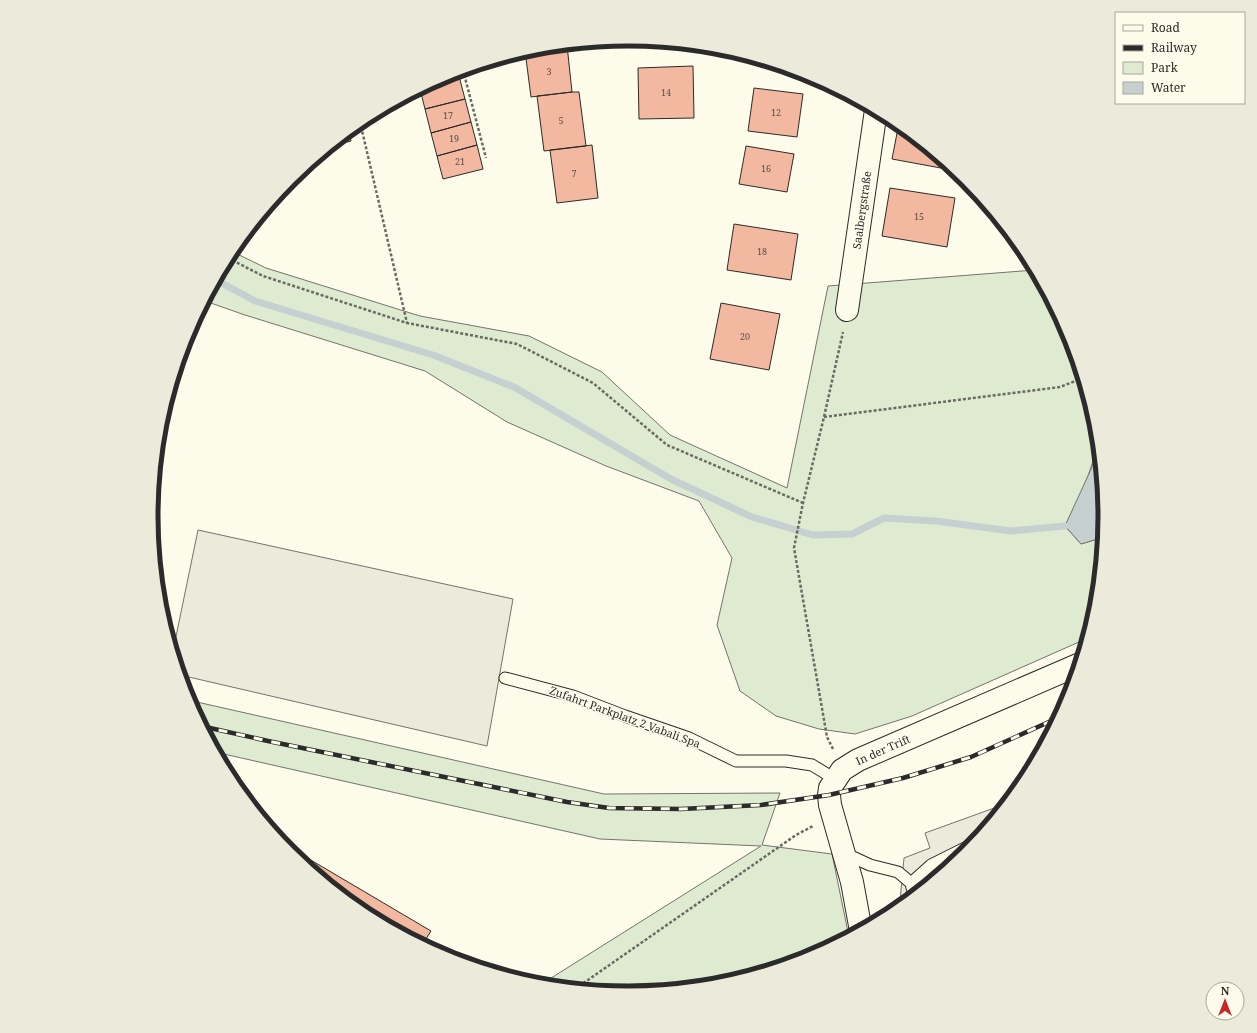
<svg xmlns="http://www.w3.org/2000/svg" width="1257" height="1033" font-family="'Noto Serif',serif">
<rect width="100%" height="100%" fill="#fdfbea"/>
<path fill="#deebd1" stroke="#74746e" d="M 231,251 L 266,268 L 420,316 L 529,336 L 602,372 L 670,435 L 787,488 L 828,286 L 1035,270 L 1070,334 L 1097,424 C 1100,460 1080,494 1065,526 L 1081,544 L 1104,537 L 1097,610 L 1088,638 L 912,716 L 855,734 L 819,729 L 776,716 L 740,691 L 717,625 L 732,558 L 699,501 L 606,466 L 507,422 L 425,371 L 245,315 L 205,301 Z
M 188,700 L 604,794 L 780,793 L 762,845 L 832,854 L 849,937 L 811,958 L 721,985 L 628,994 L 540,985 L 761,846 L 600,839 L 215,752 Z"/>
<path fill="#eceadb" stroke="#74746e" d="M 198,530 L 513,599 L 487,746 L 180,675 L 173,651 Z
M 1008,803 L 966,854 L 901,907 L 900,901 L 904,858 L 930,848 L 925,833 Z"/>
<path fill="#c7d0d0" stroke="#74746e" d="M 1098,432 L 1106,517 L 1104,537 L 1081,544 L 1065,526 L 1092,467 Z"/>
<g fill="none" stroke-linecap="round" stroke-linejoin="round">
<path stroke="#c7d0d0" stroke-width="7" d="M 216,280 L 255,301 L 433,355 L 514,387 L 671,479 L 752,517 L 813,535 L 852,534 L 884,518 L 936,521 L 1011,531 L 1065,526"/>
</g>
<path fill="#f2b8a0" stroke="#2b2b2b" d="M 567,45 L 572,92 L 531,97 L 525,51 L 536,48 Z
M 693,66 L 694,118 L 639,119 L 638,68 Z
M 458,72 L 459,76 L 432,83 L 446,75 Z
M 459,76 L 465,99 L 425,109 L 420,89 L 432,83 Z
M 754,88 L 803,94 L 797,137 L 748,131 Z
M 572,92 L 579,92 L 586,146 L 544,151 L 537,96 Z
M 465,99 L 471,122 L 431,133 L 425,109 Z
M 471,122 L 477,145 L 437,156 L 431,133 Z
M 898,128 L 906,130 L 957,171 L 892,159 Z
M 349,132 L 351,141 L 331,146 Z
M 477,145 L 483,169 L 443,179 L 437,156 Z
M 592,145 L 598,198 L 557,203 L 550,150 Z
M 746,146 L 794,154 L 787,192 L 739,184 Z
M 890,188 L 955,198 L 947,247 L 882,236 Z
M 734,224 L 798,234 L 791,280 L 727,270 Z
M 721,303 L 780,314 L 769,370 L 710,359 Z
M 282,843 L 431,931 L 422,945 L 363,913 L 291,854 Z"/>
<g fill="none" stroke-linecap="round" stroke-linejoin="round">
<g stroke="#2b2b2b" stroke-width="13">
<path id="lane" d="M 505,678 L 573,696 L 625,716 L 689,738 L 736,761 L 786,761 L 812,765 L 835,779
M 844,853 L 870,865 L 898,872 L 911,883 L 914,897
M 915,887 L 911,883 L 931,865 L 975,843"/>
</g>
<g stroke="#2b2b2b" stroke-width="24">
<path id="street" d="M 847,310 L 876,110
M 861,931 L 852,882 L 830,805 L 829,795 L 830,788 L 842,770 L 858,760 L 1080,664"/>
</g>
<path stroke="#6a6964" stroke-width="2.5" stroke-dasharray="3 2" stroke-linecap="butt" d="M 463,70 L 486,158
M 360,122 L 407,323
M 228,258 L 263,276 L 407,323 L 517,344 L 593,383 L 667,445 L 803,503
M 824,417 L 1060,387 L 1083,378
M 833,749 L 827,737 L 794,548 L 803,503 L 824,417 L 843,332
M 575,989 L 796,835 L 813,826"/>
<use href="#lane" stroke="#fdfbea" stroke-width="11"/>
<use href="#street" stroke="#fdfbea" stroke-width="22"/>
<g stroke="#2b2b2b" stroke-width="4.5">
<path id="rail" d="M 201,726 L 268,741 L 567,802 L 609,808 L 681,809 L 761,805 L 829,795 L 903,778 L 971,757 L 1060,717"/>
</g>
<use href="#rail" stroke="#fdfbea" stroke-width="3" stroke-dasharray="9" stroke-linecap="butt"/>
</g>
<g text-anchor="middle" stroke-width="3" stroke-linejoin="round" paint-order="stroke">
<g font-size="9" fill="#5d4e48">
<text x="549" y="75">3</text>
<text x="666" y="96">14</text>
<text x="776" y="116">12</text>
<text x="448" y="119">17</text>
<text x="561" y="124">5</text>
<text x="454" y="142">19</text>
<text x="460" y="165">21</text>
<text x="766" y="172">16</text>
<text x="574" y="177">7</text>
<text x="919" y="220">15</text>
<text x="762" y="255">18</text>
<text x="745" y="340">20</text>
</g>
<g font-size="11" fill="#2b2b2b" stroke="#fdfbea">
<text transform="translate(862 210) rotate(-82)" y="4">Saalbergstraße</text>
<text transform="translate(625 717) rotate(20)" y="4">Zufahrt Parkplatz 2 Vabali Spa</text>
<text transform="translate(883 750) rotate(-24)" y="4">In der Trift</text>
</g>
</g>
<path d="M0 0H1257V1033H0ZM158 516a470 470 0 1 1 940 0a470 470 0 1 1-940 0Z" fill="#eceadb" fill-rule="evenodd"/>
<path fill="none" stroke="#2b2b2b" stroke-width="5" d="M158 516a470 470 0 1 1 940 0a470 470 0 1 1-940 0Z"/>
<rect x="1115" y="12" width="130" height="92" fill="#fdfbea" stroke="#a9a89e"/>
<rect x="1123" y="25" width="20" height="6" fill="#fdfbea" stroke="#a9a89e"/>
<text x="1151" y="32" font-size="12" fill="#2b2b2b">Road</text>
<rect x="1123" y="45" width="20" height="6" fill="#2b2b2b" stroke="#a9a89e"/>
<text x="1151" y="52" font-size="12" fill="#2b2b2b">Railway</text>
<rect x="1123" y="62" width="20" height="12" fill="#deebd1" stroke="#a9a89e"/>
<text x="1151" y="72" font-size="12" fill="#2b2b2b">Park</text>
<rect x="1123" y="82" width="20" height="12" fill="#c7d0d0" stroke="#a9a89e"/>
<text x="1151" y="92" font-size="12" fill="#2b2b2b">Water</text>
<g transform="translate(1225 1001)"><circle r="19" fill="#fdfbea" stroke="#a9a89e"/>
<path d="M0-3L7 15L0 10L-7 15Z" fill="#c62828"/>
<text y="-6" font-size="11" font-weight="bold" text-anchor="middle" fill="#2b2b2b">N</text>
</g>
</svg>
